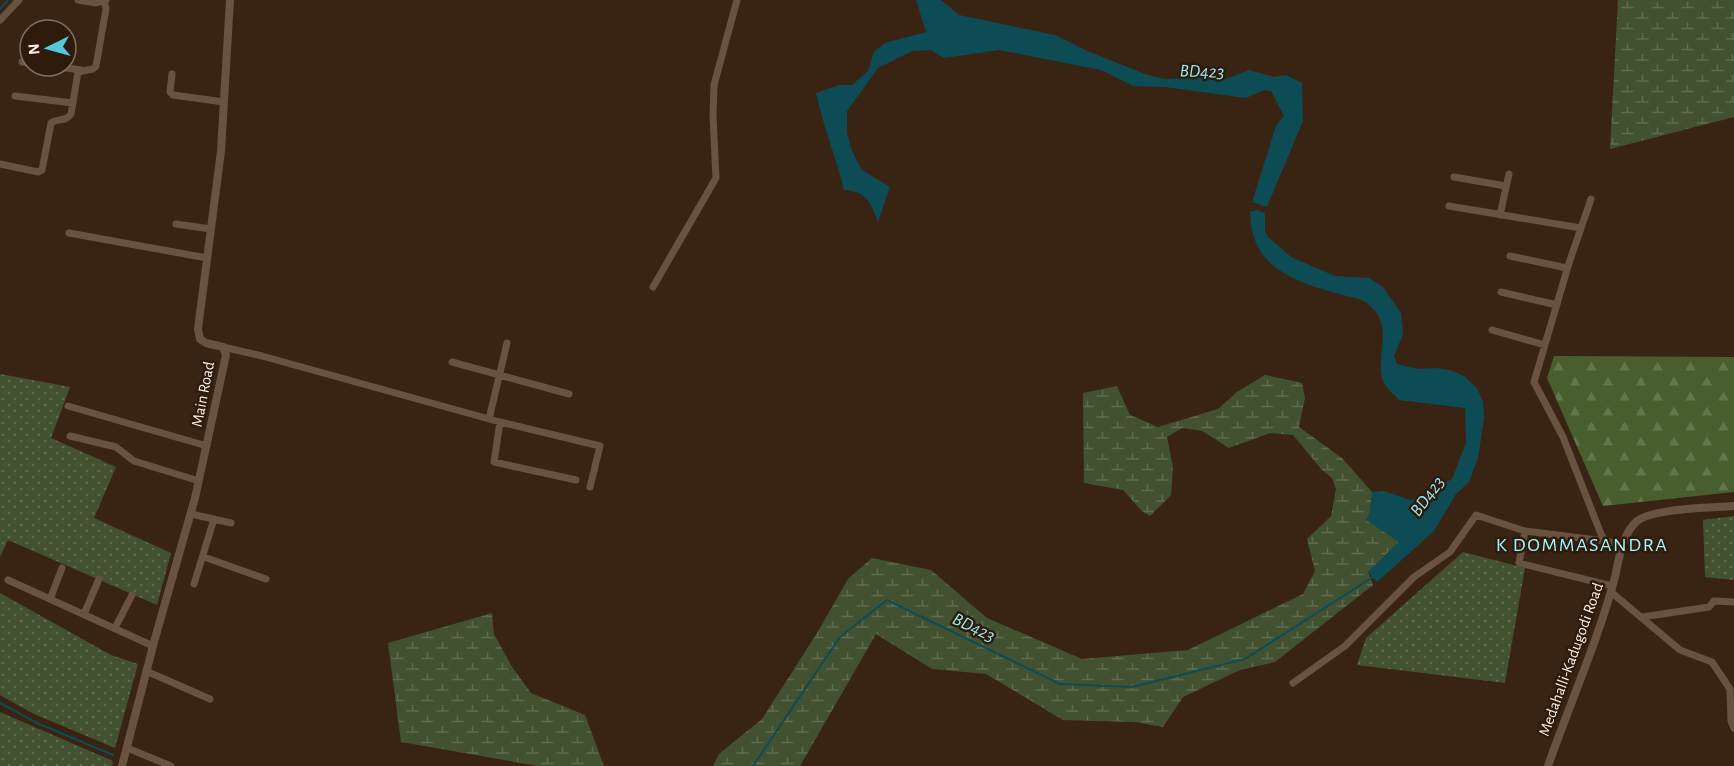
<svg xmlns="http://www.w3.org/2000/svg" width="1734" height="766" font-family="'Alegreya Sans',sans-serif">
<defs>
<pattern id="grass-dots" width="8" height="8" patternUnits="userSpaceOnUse" patternTransform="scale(1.5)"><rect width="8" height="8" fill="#425231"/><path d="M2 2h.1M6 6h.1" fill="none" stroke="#5e6b4f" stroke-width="1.8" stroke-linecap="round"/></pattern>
<pattern id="forest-firs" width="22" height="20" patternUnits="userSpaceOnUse" patternTransform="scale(1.5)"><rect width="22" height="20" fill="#485e2f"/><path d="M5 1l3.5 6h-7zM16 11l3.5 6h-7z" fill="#63754d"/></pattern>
<pattern id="wetland-marsh" width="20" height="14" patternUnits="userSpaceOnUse" patternTransform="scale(1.5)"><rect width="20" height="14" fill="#425231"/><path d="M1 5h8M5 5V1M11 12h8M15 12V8" fill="none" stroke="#5e6b4f"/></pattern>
</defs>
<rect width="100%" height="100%" fill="#392414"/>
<path fill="url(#grass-dots)" d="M 0,374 L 70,387 L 51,438 L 116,467 L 94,518 L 171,553 L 157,605 L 8,540 L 0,557 Z
M 1734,516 L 1734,580 L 1705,577 L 1703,520 Z
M 1463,552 L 1525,568 L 1505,683 L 1357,665 L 1366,638 Z
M 0,593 L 111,655 L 138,664 L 115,748 L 34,714 L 0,695 Z
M 0,712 L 113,761 L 112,766 L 0,766 Z"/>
<path fill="url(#forest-firs)" d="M 1554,356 L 1734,357 L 1734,492 L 1603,506 L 1547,378 Z"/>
<path fill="url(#wetland-marsh)" d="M 1618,0 L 1734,0 L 1734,117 L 1610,149 Z
M 1265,375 L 1302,383 L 1305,398 L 1299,427 L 1342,458 L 1372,492 L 1370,512 L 1399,542 L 1368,572 L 1373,585 L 1275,662 L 1240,670 L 1183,697 L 1163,727 L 1134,722 L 1063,720 L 986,674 L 932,669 L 876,634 L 800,766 L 713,766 L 719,754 L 762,719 L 817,633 L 848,579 L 872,558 L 931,570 L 987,618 L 1082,659 L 1188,650 L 1303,594 L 1315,571 L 1307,539 L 1331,516 L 1336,489 L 1332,478 L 1322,470 L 1293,435 L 1270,433 L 1229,448 L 1202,431 L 1182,428 L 1167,437 L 1173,467 L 1171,495 L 1150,516 L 1142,511 L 1123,490 L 1084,483 L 1083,393 L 1117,386 L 1130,415 L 1158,427 L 1218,409 L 1237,392 Z
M 492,613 L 494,634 L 512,667 L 531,693 L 585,715 L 604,766 L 538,766 L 401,742 L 388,643 Z"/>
<path fill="#0d4c54" d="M 916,0 L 941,0 L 959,15 L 1055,35 L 1085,50 L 1145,74 L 1165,79 L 1212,77 L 1226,79 L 1249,70 L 1274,77 L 1286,75 L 1302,83 L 1303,121 L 1267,207 L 1252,202 L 1276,126 L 1284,116 L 1271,91 L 1264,90 L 1246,98 L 1165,87 L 1133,86 L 1101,70 L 999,50 L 944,58 L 931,50 L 912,51 L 878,68 L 847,111 L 847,133 L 852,151 L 862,170 L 890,187 L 878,222 C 871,203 866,191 844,190 C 836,157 823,126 816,93 L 840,85 L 852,85 L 868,71 L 874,52 L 885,43 L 926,32 Z
M 1257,210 L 1265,213 L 1265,231 L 1268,237 L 1291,257 L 1335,276 L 1369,278 L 1383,287 L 1401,313 L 1403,334 L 1394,356 L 1397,364 L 1418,369 L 1436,368 L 1450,370 L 1464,376 L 1477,388 L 1483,402 L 1484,418 L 1478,458 L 1469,482 L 1456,494 L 1434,531 L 1377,582 L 1368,572 L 1399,542 L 1366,520 L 1370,512 L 1372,492 L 1384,491 L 1411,500 L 1452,479 L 1466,443 L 1465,408 L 1399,400 C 1395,395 1387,389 1384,383 C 1373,359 1396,327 1369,305 C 1362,298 1349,297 1339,294 C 1293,281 1251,268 1250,212 Z"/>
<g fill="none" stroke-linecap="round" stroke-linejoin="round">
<path stroke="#0d4c54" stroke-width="2" d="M 0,9 L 8,0
M 0,703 L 37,723 L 113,755
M 753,766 L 840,637 L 887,600 L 1060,684 L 1132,687 L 1245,659 L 1373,577"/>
<path stroke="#6a5241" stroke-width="7" d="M 78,0 L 96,3 L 106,0
M 0,20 L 19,0
M 22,62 L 30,63
M 51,66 L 81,70
M 172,74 L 170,92 L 173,95 L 224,102
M 15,96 L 73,103
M 0,164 L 38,172 L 42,170 L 51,123 C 57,118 66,122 71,114 L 78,72 L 93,69 L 96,66 L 106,9 L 104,1
M 1454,177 L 1506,186
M 1591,199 L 1569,263 L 1534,382 L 1563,437 L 1601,534 L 1605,541 L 1623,545
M 1449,206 L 1581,228
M 1500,215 L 1509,174
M 176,224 L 211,229
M 69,233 L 207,258
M 1510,256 L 1567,268
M 653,287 L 716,178 L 713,116 L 714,85 L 737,0
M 1501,292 L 1557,305
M 1492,330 L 1545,345
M 223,347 L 262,356 L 500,422 L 600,446 L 590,487
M 452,362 L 569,394
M 68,406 L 207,446
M 489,419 L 507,343
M 500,422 L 494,462 L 576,480
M 70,436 L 116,447 L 134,461 L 199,481
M 191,514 L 231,523
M 1525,531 L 1519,563 L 1612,586
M 204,557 L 266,579
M 8,580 L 153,646
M 194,584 L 214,519
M 1611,592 L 1680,650 L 1712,662 L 1730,689 L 1731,721 L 1734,728
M 50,599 L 62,568
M 84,614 L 99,579
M 1642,617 L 1709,607 L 1714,601 L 1734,602
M 115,628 L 132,595
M 146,671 L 210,699
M 1293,683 L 1345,646 L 1414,577 L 1450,552 L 1476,515 L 1525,531 L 1605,541
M 127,748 L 171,766"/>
<path stroke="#6a5241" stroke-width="8" d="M 122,766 L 154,642 L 195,498 L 226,355 L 223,347 L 206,343 L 200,339 L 198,329 L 221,151 L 230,0
M 1548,766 C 1570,703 1598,641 1615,577 C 1619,559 1622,535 1636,522 C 1651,508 1712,508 1734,506"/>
</g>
<g text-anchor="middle" stroke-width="5" stroke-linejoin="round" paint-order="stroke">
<g font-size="16" fill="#fef0e6" stroke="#2e1b0b">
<text transform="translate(202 394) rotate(-79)" y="6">Main Road</text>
<text transform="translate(1570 659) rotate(-70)" y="6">Medahalli-Kadugodi Road</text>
</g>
<g font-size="18" font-style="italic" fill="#98eefb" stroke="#2e1b0b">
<text transform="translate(1202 71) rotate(2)" y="6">BD423</text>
<text transform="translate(1427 496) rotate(-53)" y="6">BD423</text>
<text transform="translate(974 627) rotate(26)" y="6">BD423</text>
</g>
<g font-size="20" letter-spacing="1.5" fill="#a1f3fc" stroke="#2e1b0b">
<text x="1582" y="551">K DOMMASANDRA</text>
</g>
</g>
<g transform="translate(48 48) rotate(265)"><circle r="28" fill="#2e1b0b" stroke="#817063" stroke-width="1.5"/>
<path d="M0-4.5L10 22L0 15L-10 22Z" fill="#52cbd8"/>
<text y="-9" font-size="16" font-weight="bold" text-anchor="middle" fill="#fef0e6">N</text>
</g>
</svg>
